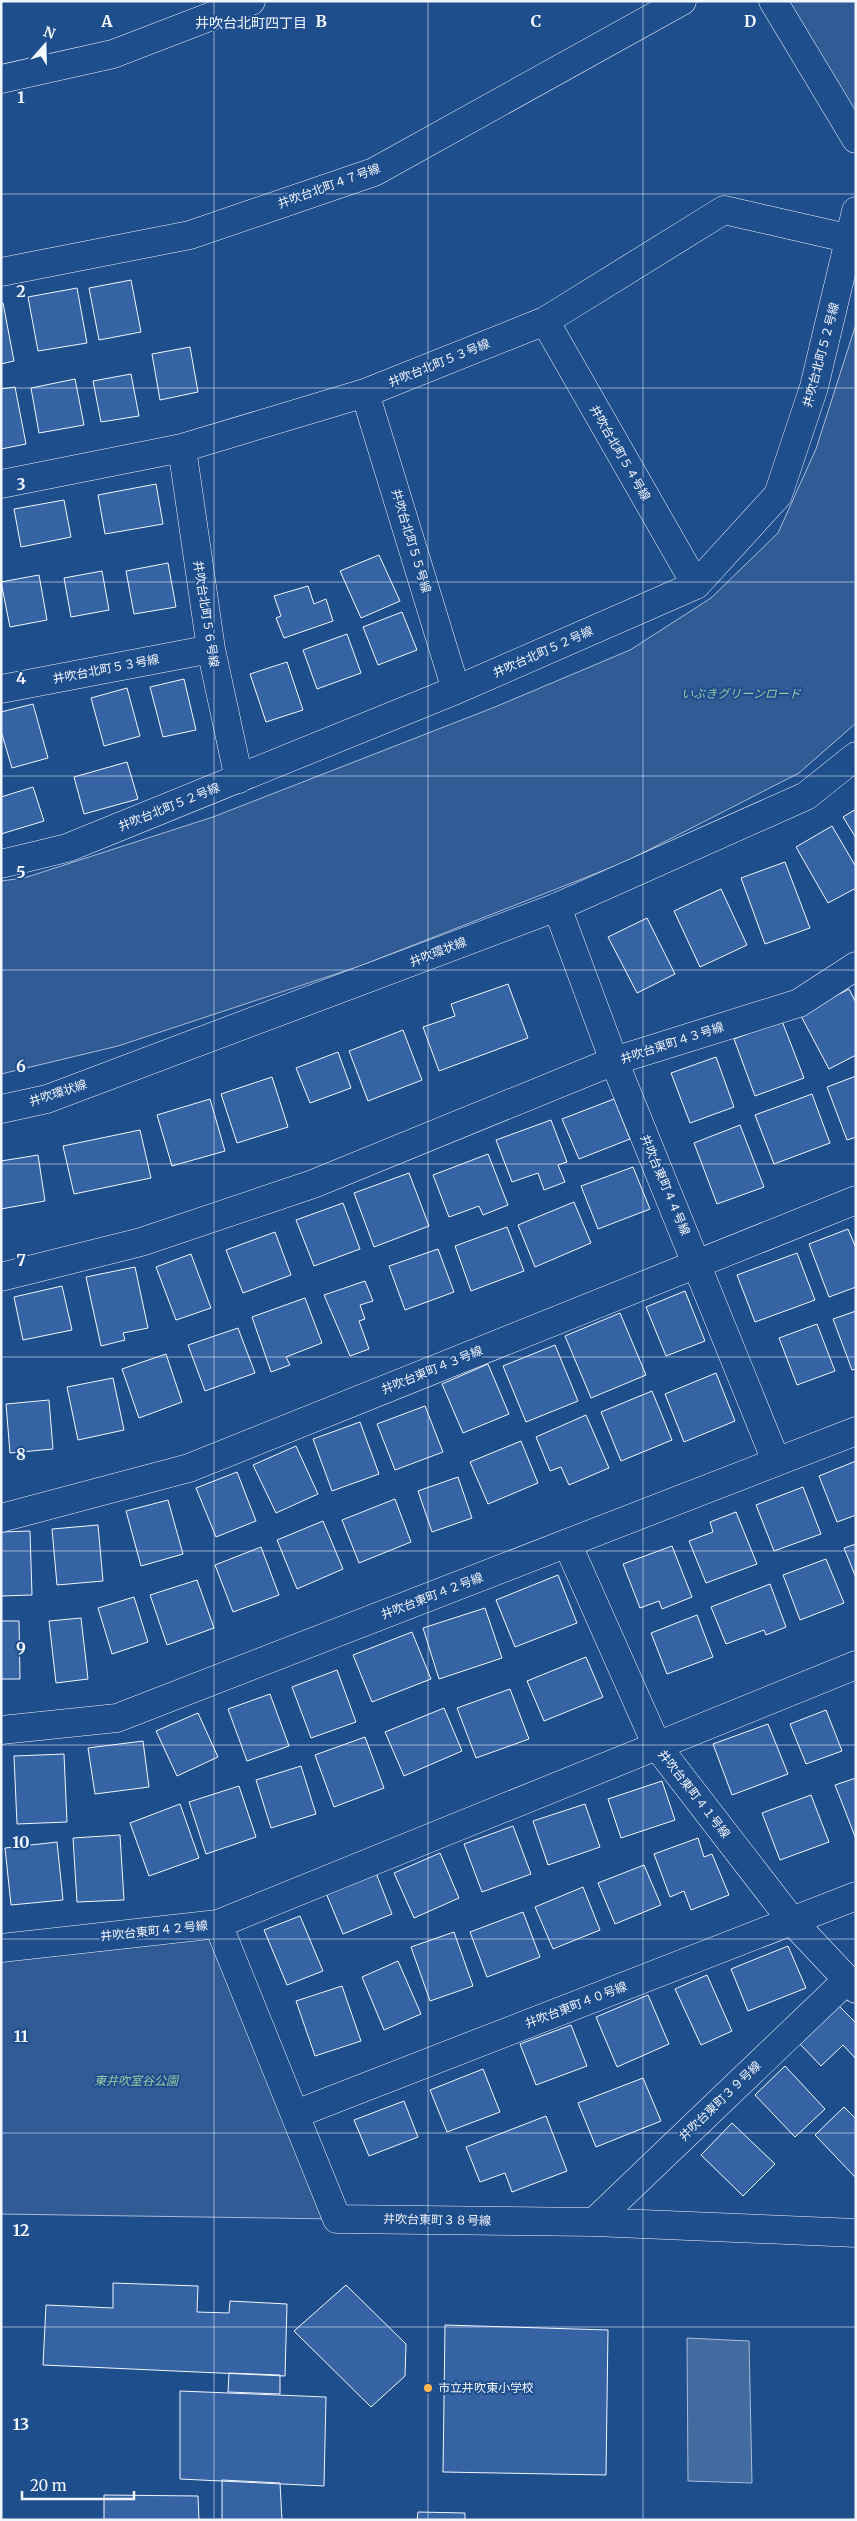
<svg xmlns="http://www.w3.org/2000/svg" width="857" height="2521" font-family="Merriweather,'Noto Sans JP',serif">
<rect width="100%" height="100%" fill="#1f4e8c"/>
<path fill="#305b95" stroke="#a8bbd7" d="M 788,1 L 856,1 L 856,116 Z
M 856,324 L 856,723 L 799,773 L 625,862 L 360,966 L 118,1046 L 1,1074 L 1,881 L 24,878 L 213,817 L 495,707 L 630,650 L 711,598 L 778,533 L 816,449 Z
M 218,1924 L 337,2219 L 1,2214 L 1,1948 Z"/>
<path fill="#446ba0" stroke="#a8bbd7" d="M 687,2338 L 749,2341 L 752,2483 L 688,2481 Z"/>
<path fill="#3563a3" stroke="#f2f6ff" d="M 131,280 L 141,332 L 99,340 L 89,288 Z
M 77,288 L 87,343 L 38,351 L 28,297 Z
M 3,303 L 14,361 L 1,364 L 1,304 Z
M 190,347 L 198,392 L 160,400 L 152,354 Z
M 131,374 L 139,416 L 101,422 L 93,381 Z
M 75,379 L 84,425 L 39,433 L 31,388 Z
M 15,387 L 26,444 L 1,449 L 1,389 Z
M 156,484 L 163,524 L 105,534 L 98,495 Z
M 64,500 L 71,537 L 21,547 L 14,509 Z
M 379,555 L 400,601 L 361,618 L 340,571 Z
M 168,563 L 176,607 L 134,614 L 126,571 Z
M 102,571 L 109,610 L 71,617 L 64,578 Z
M 39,575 L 47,620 L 10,627 L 1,582 Z
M 308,586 L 314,604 L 326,599 L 333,621 L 284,638 L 276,618 L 281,616 L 274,596 Z
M 402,612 L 417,650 L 378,665 L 363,627 Z
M 347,634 L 361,673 L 317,689 L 303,650 Z
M 287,662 L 303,710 L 266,722 L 250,674 Z
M 184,679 L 196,730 L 163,737 L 150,687 Z
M 127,688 L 140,736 L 104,746 L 91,698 Z
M 33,704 L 48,758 L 12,768 L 1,731 L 1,712 Z
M 127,762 L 138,799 L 84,814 L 74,777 Z
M 33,787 L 44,821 L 1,834 L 1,797 Z
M 856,809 L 856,838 L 843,817 Z
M 832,826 L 856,867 L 856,888 L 828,903 L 796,847 Z
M 785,862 L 810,928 L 765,944 L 741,878 Z
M 721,889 L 747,945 L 700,967 L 674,911 Z
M 647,918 L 675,974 L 637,993 L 608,937 Z
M 508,984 L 528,1038 L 439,1071 L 423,1027 L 455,1016 L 451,1004 Z
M 849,989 L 856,1003 L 856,1055 L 829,1069 L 800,1014 Z
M 782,1021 L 804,1078 L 755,1096 L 734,1039 Z
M 403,1030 L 422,1080 L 368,1101 L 349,1051 Z
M 338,1052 L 351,1088 L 310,1103 L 296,1068 Z
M 716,1057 L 734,1107 L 690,1123 L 671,1073 Z
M 856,1076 L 856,1137 L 847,1140 L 827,1087 Z
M 272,1077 L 288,1127 L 237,1143 L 221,1094 Z
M 812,1094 L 830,1143 L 774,1164 L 755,1115 Z
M 210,1099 L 225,1151 L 172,1166 L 157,1115 Z
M 614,1099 L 630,1139 L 579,1159 L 562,1119 Z
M 551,1120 L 567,1162 L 558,1165 L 565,1182 L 544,1190 L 538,1173 L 512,1182 L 496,1140 Z
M 740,1125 L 764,1187 L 717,1204 L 694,1143 Z
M 140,1130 L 151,1178 L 74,1194 L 63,1146 Z
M 488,1154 L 508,1205 L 483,1215 L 479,1206 L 449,1217 L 433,1175 Z
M 38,1155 L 45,1201 L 1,1209 L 1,1161 Z
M 633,1167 L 650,1209 L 598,1229 L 581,1186 Z
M 409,1173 L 429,1226 L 374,1247 L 354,1193 Z
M 574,1202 L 591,1243 L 535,1267 L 518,1225 Z
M 343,1203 L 360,1249 L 314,1266 L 296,1220 Z
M 507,1227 L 524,1271 L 471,1291 L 455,1246 Z
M 848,1229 L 856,1248 L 856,1287 L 829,1297 L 809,1244 Z
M 275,1232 L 291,1275 L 243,1293 L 226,1250 Z
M 438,1249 L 454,1292 L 405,1310 L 389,1266 Z
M 797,1253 L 815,1300 L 755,1322 L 737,1275 Z
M 191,1254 L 211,1308 L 176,1320 L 156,1267 Z
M 135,1267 L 148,1328 L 123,1333 L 125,1340 L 101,1346 L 86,1277 Z
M 365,1281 L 373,1301 L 360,1305 L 365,1319 L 359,1321 L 369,1349 L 350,1356 L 324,1295 Z
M 62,1286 L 72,1330 L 23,1340 L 14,1297 Z
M 685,1291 L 705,1341 L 666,1356 L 646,1307 Z
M 305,1298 L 322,1343 L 286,1357 L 290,1365 L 271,1372 L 252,1317 Z
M 856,1311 L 856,1369 L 852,1370 L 833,1319 Z
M 620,1313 L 646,1375 L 591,1398 L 565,1336 Z
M 817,1324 L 835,1371 L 797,1385 L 779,1338 Z
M 238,1328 L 255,1373 L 205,1391 L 188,1345 Z
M 555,1345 L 578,1401 L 526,1422 L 503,1366 Z
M 166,1354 L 182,1402 L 139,1418 L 122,1369 Z
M 488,1364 L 509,1414 L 463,1433 L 442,1384 Z
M 716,1373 L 735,1421 L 684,1442 L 665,1394 Z
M 113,1378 L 124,1430 L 78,1440 L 67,1387 Z
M 652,1391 L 672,1440 L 621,1461 L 601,1412 Z
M 49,1400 L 53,1449 L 10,1453 L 6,1404 Z
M 425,1406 L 443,1452 L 395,1470 L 377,1424 Z
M 586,1415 L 609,1468 L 569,1485 L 561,1467 L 550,1471 L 536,1437 Z
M 360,1422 L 379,1474 L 332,1491 L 313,1439 Z
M 521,1441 L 538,1483 L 488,1504 L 470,1462 Z
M 296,1446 L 318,1494 L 276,1513 L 253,1465 Z
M 856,1461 L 856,1515 L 837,1522 L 819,1476 Z
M 237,1472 L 256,1521 L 216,1537 L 196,1488 Z
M 458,1477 L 472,1518 L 432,1532 L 418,1491 Z
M 803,1487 L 821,1534 L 774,1551 L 756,1505 Z
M 395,1499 L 411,1542 L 359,1563 L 342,1520 Z
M 168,1500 L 183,1554 L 141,1566 L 126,1511 Z
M 736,1512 L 757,1564 L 706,1583 L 689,1541 L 713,1532 L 710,1522 Z
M 323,1521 L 343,1569 L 297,1589 L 277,1540 Z
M 98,1525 L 103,1581 L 57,1585 L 52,1529 Z
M 30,1531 L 32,1595 L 1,1596 L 1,1532 Z
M 856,1544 L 856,1578 L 844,1548 Z
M 672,1546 L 692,1597 L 662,1609 L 659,1601 L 640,1608 L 623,1564 Z
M 261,1547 L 279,1595 L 233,1612 L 215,1565 Z
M 826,1559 L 844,1603 L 800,1620 L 783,1575 Z
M 558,1575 L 577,1623 L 515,1647 L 496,1600 Z
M 197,1580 L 214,1628 L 167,1645 L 150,1595 Z
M 770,1584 L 786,1627 L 766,1635 L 764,1630 L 726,1644 L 711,1607 Z
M 134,1597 L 148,1642 L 112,1654 L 98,1608 Z
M 485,1608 L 502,1658 L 439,1679 L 423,1628 Z
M 697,1615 L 713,1657 L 667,1674 L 651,1633 Z
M 81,1618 L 88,1679 L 56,1683 L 49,1621 Z
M 1,1621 L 19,1621 L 20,1679 L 1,1679 Z
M 412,1632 L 431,1679 L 372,1702 L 353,1655 Z
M 586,1657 L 603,1697 L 544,1721 L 527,1681 Z
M 337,1670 L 356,1722 L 311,1738 L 292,1687 Z
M 510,1689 L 529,1739 L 476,1758 L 457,1708 Z
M 270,1694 L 289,1746 L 247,1761 L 228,1709 Z
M 444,1708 L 462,1751 L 404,1776 L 385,1732 Z
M 826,1710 L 842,1751 L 806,1764 L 790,1724 Z
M 198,1713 L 218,1757 L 177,1776 L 156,1731 Z
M 768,1724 L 788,1774 L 732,1795 L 713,1744 Z
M 365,1737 L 384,1788 L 334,1807 L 315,1755 Z
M 143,1741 L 149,1787 L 95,1794 L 88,1748 Z
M 64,1754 L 67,1822 L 17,1824 L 14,1756 Z
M 301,1766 L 316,1814 L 271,1828 L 256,1780 Z
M 856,1778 L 856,1839 L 835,1785 Z
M 662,1781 L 675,1820 L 621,1838 L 608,1799 Z
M 239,1786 L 256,1837 L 206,1854 L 189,1802 Z
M 811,1795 L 829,1842 L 780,1860 L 762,1813 Z
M 180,1804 L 199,1858 L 149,1876 L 130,1823 Z
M 585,1804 L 600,1847 L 548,1865 L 533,1821 Z
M 513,1826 L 531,1874 L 482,1892 L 464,1844 Z
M 120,1835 L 124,1900 L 77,1902 L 73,1838 Z
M 698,1838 L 704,1857 L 712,1854 L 729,1895 L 691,1910 L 684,1891 L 670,1897 L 654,1854 Z
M 57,1842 L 63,1900 L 11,1905 L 5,1848 Z
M 440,1853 L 459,1898 L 414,1918 L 394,1873 Z
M 644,1865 L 661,1905 L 615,1924 L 598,1883 Z
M 376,1873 L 392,1914 L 343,1934 L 326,1893 Z
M 583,1887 L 600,1930 L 553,1949 L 535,1907 Z
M 523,1912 L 540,1957 L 487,1977 L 470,1932 Z
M 300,1916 L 323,1971 L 287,1985 L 264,1930 Z
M 454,1932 L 473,1986 L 430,2001 L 411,1947 Z
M 788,1946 L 806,1988 L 748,2011 L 731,1969 Z
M 398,1961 L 421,2014 L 384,2030 L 362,1977 Z
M 707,1975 L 732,2031 L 701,2045 L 675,1989 Z
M 342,1986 L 361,2041 L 315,2056 L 296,2001 Z
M 648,1995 L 669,2044 L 617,2067 L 596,2017 Z
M 838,2005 L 856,2023 L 856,2059 L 843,2045 L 821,2066 L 799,2043 Z
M 571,2025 L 587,2066 L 536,2085 L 520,2044 Z
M 785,2066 L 825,2109 L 795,2137 L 755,2095 Z
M 483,2069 L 500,2112 L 447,2132 L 430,2090 Z
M 643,2078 L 661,2121 L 596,2147 L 578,2103 Z
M 404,2101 L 418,2137 L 369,2156 L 354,2120 Z
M 844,2107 L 856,2119 L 856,2178 L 815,2135 Z
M 546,2116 L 567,2171 L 512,2192 L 505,2173 L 480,2182 L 466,2147 Z
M 732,2123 L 775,2164 L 743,2196 L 701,2155 Z
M 113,2283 L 198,2286 L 197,2312 L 229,2313 L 230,2301 L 287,2304 L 285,2376 L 43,2365 L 46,2305 L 113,2308 Z
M 346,2285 L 406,2344 L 405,2376 L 371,2407 L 294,2331 Z
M 445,2325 L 608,2330 L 606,2475 L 443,2472 Z
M 229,2373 L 280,2375 L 280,2394 L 228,2392 Z
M 180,2391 L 326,2397 L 324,2486 L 180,2479 Z
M 222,2480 L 280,2483 L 282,2520 L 222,2520 Z
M 104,2495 L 198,2496 L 199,2520 L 104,2520 Z
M 418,2512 L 465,2513 L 465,2520 L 417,2520 Z"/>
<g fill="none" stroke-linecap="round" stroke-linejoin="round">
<g stroke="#f2f6ff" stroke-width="29">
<path id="minor" d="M 773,1 L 856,139
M 1,79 L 113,54 L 251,1
M 1,272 L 190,235 L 374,172 L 682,1
M 545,321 L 696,585
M 365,393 L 456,690
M 182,448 L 211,649 L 239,779
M 1,484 L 182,448 L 365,393 L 545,321 L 724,210 L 851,239
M 1,689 L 211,649
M 1,864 L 67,848 L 456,690 L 696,585 L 778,495 L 814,387 L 856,211
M 557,907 L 614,1061 L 776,1461
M 1,1277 L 141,1242 L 313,1184 L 614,1061 L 799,1003 L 856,966
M 1,1518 L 189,1468 L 856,1200
M 567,1543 L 657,1746 L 792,1921 L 856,1989
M 1,1730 L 117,1718 L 856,1431
M 218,1924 L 337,2219 L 594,2222 L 856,2233
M 1,1948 L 218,1924 L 856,1665
M 296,2114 L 856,1896
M 594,2222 L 847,1980"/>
</g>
<g stroke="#f2f6ff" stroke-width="29">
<path id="tertiary" d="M 1,1109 L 47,1099 L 557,907 L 806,796 L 856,756"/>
</g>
<use href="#minor" stroke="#1f4e8c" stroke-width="28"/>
<use href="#tertiary" stroke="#1f4e8c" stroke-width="28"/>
</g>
<path fill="none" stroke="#f2f6ff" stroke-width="1" stroke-opacity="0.55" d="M 214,1 L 214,2520M 428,1 L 428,2520M 643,1 L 643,2520M 1,194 L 856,194M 1,388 L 856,388M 1,582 L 856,582M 1,776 L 856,776M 1,970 L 856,970M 1,1164 L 856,1164M 1,1357 L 856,1357M 1,1551 L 856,1551M 1,1745 L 856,1745M 1,1939 L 856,1939M 1,2133 L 856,2133M 1,2327 L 856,2327"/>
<circle fill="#ffb74d" stroke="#1f4e8c" stroke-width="2" cx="428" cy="2388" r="5"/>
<g text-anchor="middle" stroke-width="4" stroke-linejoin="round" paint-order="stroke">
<g font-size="12" fill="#f2f6ff" stroke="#1f4e8c">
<text transform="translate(329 186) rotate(-20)" y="4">井吹台北町４７号線</text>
<text transform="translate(821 355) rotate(-75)" y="4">井吹台北町５２号線</text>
<text transform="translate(439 363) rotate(-22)" y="4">井吹台北町５３号線</text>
<text transform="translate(620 453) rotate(60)" y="4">井吹台北町５４号線</text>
<text transform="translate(411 541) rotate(73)" y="4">井吹台北町５５号線</text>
<text transform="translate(206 614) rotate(81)" y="4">井吹台北町５６号線</text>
<text transform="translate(543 652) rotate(-24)" y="4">井吹台北町５２号線</text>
<text transform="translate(106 669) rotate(-11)" y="4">井吹台北町５３号線</text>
<text transform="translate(169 807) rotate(-22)" y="4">井吹台北町５２号線</text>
<text transform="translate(438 952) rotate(-21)" y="4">井吹環状線</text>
<text transform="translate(672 1043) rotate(-18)" y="4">井吹台東町４３号線</text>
<text transform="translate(58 1093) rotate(-18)" y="4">井吹環状線</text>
<text transform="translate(665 1185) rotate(67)" y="4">井吹台東町４４号線</text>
<text transform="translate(432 1370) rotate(-22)" y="4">井吹台東町４３号線</text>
<text transform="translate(432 1596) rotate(-21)" y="4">井吹台東町４２号線</text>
<text transform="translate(694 1794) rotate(52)" y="4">井吹台東町４１号線</text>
<text transform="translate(154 1931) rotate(-6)" y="4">井吹台東町４２号線</text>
<text transform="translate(576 2005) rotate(-21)" y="4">井吹台東町４０号線</text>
<text transform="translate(720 2101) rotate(-44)" y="4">井吹台東町３９号線</text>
<text transform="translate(437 2220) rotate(1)" y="4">井吹台東町３８号線</text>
</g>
<g font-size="12" font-style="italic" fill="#97c8a6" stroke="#1f4e8c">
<text x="741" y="698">いぶきグリーンロード</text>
<text x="136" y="2085">東井吹室谷公園</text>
</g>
<g font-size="12" fill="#f2f6ff" stroke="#1f4e8c" text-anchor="start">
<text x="438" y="2392">市立井吹東小学校</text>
</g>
<g font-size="14" fill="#f2f6ff" stroke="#1f4e8c">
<text x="251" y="28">井吹台北町四丁目</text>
</g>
</g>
<g font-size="16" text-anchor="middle" font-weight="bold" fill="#f2f6ff" stroke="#1f4e8c" stroke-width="4" stroke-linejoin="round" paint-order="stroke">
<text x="107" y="27">A</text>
<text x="321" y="27">B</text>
<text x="536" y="27">C</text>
<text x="750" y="27">D</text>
<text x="21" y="103">1</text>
<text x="21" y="297">2</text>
<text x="21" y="490">3</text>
<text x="21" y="684">4</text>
<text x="21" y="878">5</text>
<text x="21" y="1072">6</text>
<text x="21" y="1266">7</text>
<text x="21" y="1460">8</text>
<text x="21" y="1654">9</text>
<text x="21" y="1848">10</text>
<text x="21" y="2042">11</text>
<text x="21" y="2236">12</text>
<text x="21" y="2430">13</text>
</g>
<rect width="857" height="2521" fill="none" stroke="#f2f6ff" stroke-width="5"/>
<g transform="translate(45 45) rotate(20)" stroke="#1f4e8c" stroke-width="4" paint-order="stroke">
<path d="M0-4L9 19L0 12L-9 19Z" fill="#f2f6ff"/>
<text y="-8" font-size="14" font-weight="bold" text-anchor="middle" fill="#f2f6ff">N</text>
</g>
<path d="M22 2491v8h112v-8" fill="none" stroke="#f2f6ff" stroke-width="2.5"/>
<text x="30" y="2491" font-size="15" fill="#f2f6ff" stroke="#1f4e8c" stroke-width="4" paint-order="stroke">20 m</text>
</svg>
